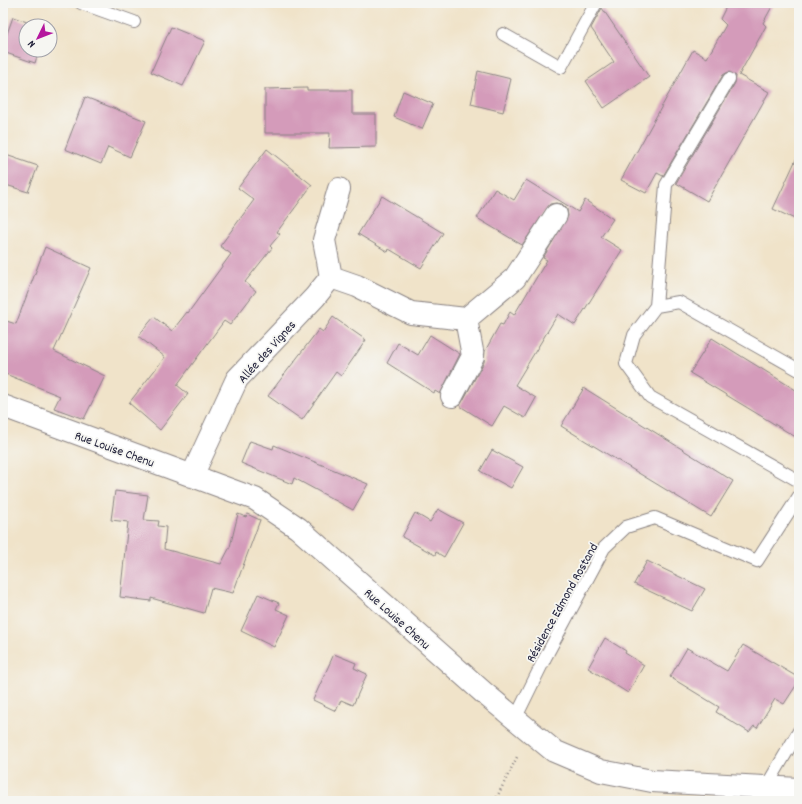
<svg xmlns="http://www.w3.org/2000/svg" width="802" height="804" font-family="Dekko,sans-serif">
<rect width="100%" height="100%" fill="#f6f6f2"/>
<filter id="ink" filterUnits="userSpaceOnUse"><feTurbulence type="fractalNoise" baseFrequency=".025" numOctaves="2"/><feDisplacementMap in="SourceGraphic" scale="8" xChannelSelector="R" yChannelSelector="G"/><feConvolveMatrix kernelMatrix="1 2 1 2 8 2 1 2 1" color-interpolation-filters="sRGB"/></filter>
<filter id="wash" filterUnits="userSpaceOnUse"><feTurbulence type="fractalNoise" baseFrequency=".012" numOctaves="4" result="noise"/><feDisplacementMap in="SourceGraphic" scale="16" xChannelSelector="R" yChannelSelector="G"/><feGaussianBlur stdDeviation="0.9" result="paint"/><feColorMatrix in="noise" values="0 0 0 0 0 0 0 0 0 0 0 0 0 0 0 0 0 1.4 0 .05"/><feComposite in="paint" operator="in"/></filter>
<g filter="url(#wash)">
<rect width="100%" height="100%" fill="#f0e3c9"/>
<g id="blocks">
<path fill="#d49bba" d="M 728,3 L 774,3 L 763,23 L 766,26 L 739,75 L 769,92 L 707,201 L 676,183 L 735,83 L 736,76 L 729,72 L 723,75 L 663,176 L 657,173 L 646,193 L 621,180 L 693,50 L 707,58 L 726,25 L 720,19 Z
M 602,8 L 649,77 L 604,108 L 586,81 L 614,62 L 591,28 Z
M 13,17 L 38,26 L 26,26 L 26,50 L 39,50 L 35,63 L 3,52 L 3,45 Z
M 171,27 L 205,41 L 183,86 L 151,72 Z
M 478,71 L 511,79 L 503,112 L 471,104 Z
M 307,88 L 307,90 L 352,90 L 352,114 L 376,114 L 376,147 L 329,148 L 330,133 L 265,133 L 265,89 Z
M 403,91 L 433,104 L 422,129 L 394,117 Z
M 85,97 L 146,121 L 130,157 L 108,147 L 101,164 L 65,149 Z
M 267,149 L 312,185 L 277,232 L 280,234 L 270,246 L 272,248 L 245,282 L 256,291 L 230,325 L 224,321 L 177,385 L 188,394 L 160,430 L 129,403 L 165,357 L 138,336 L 154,317 L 172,331 L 187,312 L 188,313 L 231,254 L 220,246 L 254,200 L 238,188 Z
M 799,153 L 799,221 L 773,209 Z
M 3,154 L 38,166 L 28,192 L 3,184 Z
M 526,180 L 578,212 L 585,200 L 613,219 L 601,237 L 622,250 L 575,325 L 558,314 L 515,385 L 536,398 L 525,418 L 504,406 L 492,426 L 460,406 L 484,362 L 485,351 L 500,324 L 503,325 L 510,312 L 514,315 L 547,260 L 543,258 L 568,216 L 567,209 L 562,204 L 556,203 L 550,204 L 522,245 L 477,218 L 495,189 L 514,200 Z
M 382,196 L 443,233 L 421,268 L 389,249 L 388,252 L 358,234 Z
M 45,247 L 91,268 L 54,351 L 105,376 L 84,419 L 54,408 L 60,396 L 3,373 L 3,320 L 16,324 Z
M 333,317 L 366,340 L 341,376 L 336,372 L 302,420 L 268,396 L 319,329 L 323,332 Z
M 430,335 L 460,354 L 440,394 L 435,391 L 434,393 L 387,363 L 398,343 L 418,355 Z
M 712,338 L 799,392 L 799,439 L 690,373 Z
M 584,388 L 733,481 L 711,517 L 561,426 Z
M 250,441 L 273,449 L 274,445 L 368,484 L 353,510 L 294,478 L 292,484 L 241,463 Z
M 492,450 L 523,467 L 511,488 L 480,471 Z
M 115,491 L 148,495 L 144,520 L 159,521 L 158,526 L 166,527 L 164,549 L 221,564 L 230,547 L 238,514 L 246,517 L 247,514 L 260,520 L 233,593 L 211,588 L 204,613 L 151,598 L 151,601 L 120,597 L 128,522 L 111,520 Z
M 438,509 L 463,523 L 444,557 L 436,552 L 435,555 L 402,537 L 415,513 L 430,522 Z
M 647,561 L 705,589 L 692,611 L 634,584 Z
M 258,594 L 279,603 L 276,609 L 289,615 L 274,647 L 241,631 Z
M 605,638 L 626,651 L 625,653 L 644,665 L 628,693 L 588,668 Z
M 743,645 L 799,678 L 799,681 L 784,704 L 775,699 L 757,728 L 754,726 L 749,732 L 716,712 L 719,707 L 670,677 L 687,648 L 727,671 Z
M 334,654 L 356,663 L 354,668 L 367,674 L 353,705 L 341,700 L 336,711 L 313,700 Z"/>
</g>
</g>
<g filter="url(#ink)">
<use href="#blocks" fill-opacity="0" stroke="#898282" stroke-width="1"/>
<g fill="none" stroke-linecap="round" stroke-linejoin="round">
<g stroke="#898282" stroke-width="14">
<path id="lane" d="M 81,3 L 134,22
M 503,34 L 561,67 L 596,3
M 656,306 L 666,185 L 729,79
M 799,370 L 679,302 L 656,306 L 634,335 L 626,364 L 650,397 L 799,481
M 515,719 L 545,658 L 604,548 L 626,527 L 655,518 L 757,561 L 799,496
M 766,787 L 799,731"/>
</g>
<g stroke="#898282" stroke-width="24">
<path id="street" d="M 331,277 L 357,286 L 411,313 L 466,319
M 452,396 L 473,356 L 466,319 L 515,278 L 556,215
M 3,406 L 255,499 L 298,528 L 484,693 L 554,751 L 601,771 L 652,781 L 799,789
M 192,476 L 237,379 L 315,297 L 331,277 L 324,240 L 339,189"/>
</g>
<path stroke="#898282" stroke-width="2.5" stroke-dasharray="1 3" stroke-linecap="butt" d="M 495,801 L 518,755"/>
<use href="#lane" stroke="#fff" stroke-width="12"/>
<use href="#street" stroke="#fff" stroke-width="22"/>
</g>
</g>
<g text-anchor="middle" stroke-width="3.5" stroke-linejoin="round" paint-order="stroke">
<g font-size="13" fill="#22223b" stroke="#f6f6f2">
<text transform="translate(266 351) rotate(-48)" y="5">Allée des Vignes</text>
<text transform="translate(115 448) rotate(20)" y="5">Rue Louise Chenu</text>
<text transform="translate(561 602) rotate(-61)" y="5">Résidence Edmond Rostand</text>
<text transform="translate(398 618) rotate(42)" y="5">Rue Louise Chenu</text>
</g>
</g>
<rect width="802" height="804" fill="none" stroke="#f6f6f2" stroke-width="16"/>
<g transform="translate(38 38) rotate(227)"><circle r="19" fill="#f6f6f2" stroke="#a1a1a9"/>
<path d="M0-3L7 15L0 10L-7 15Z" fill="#b5179e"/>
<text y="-6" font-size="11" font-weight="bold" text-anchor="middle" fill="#22223b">N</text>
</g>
</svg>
